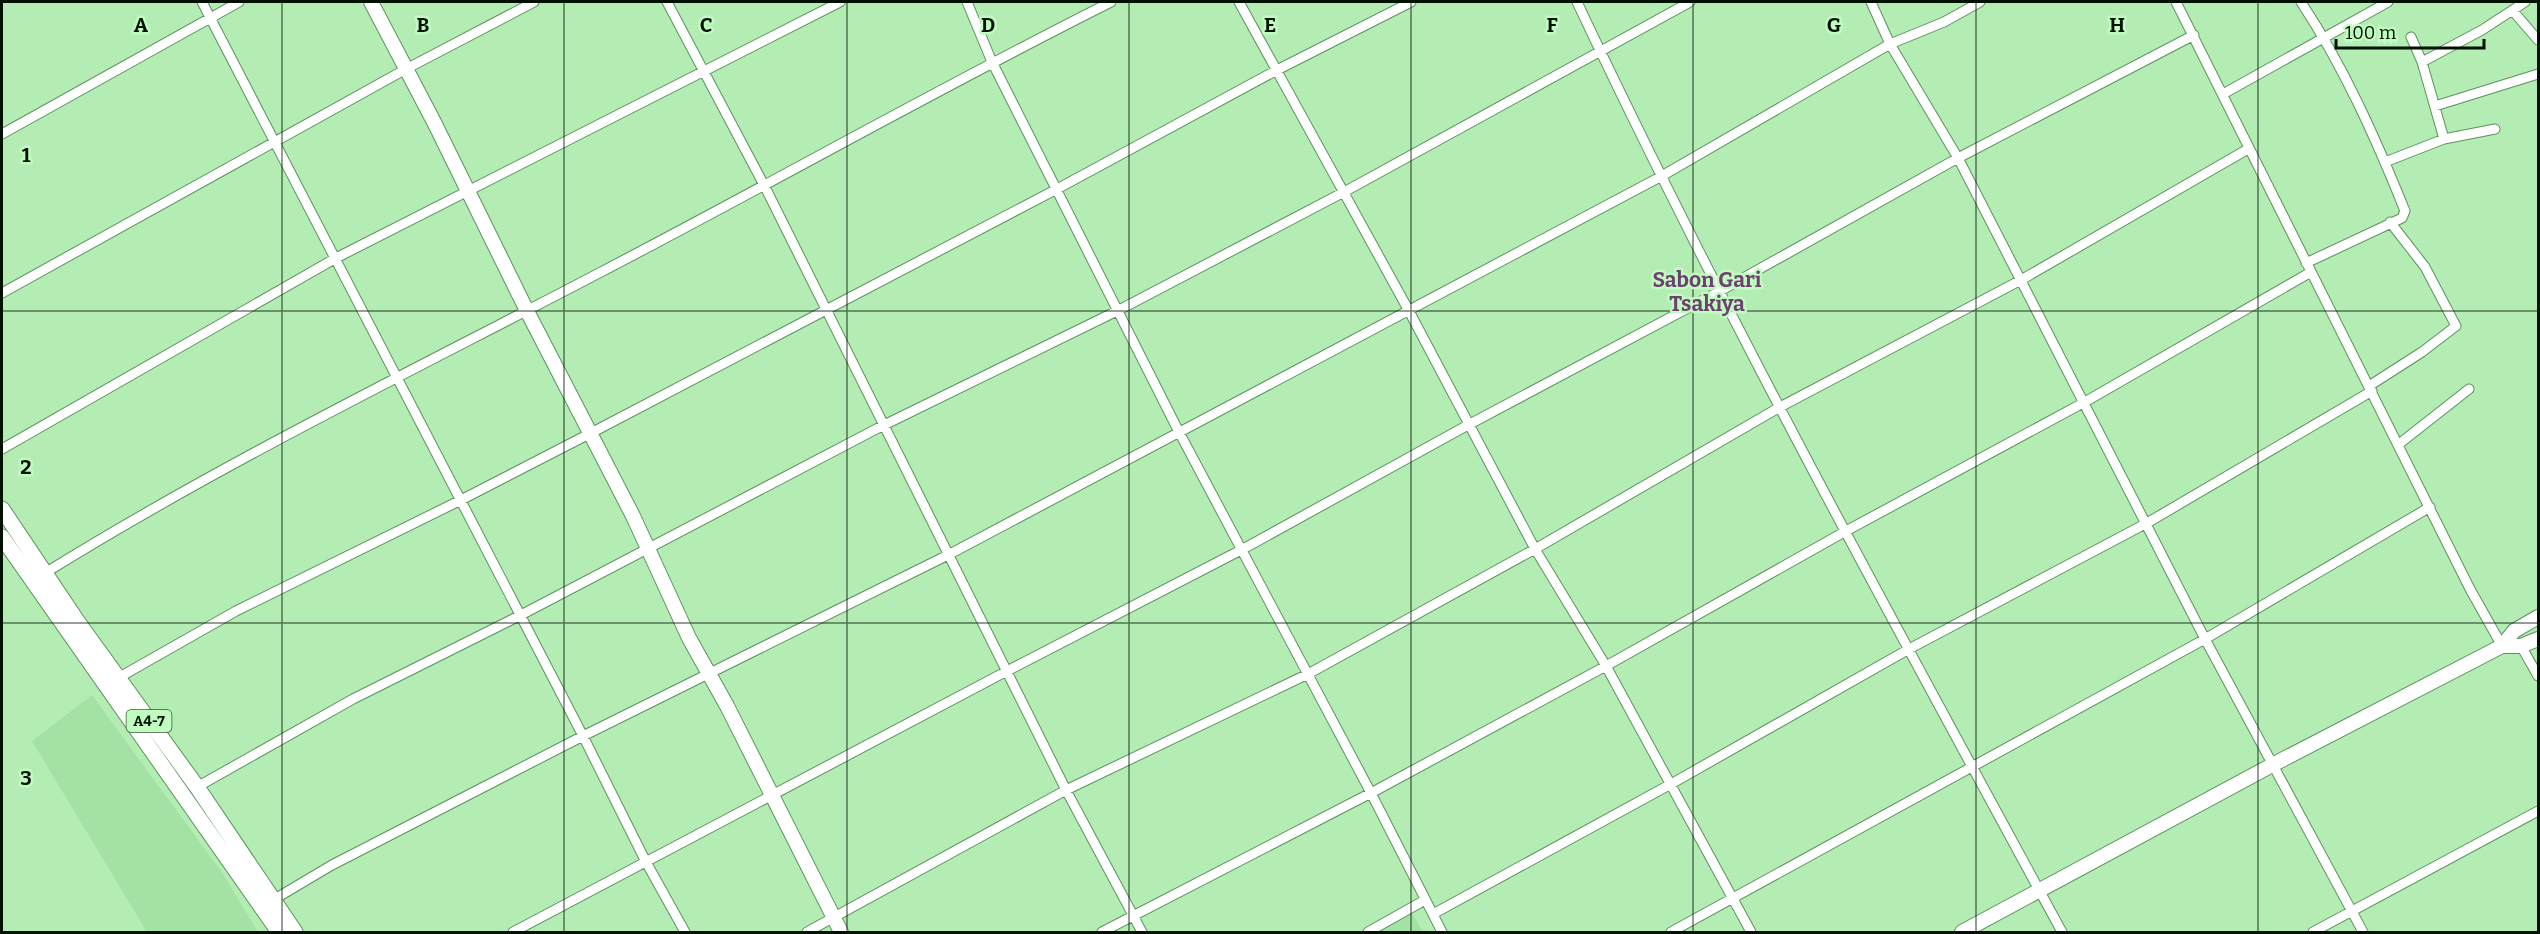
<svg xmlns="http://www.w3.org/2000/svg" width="2540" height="934" font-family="Bitter,serif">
<rect width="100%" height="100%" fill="#b3edb3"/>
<path fill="#a3e2a4" d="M 92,695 L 223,874 L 258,932 L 147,932 L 32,741 Z
M 1412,913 L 1423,932 L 1380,932 Z"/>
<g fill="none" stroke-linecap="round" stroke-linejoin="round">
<g stroke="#5b925d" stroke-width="11">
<path id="minor" d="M 202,2 L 583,736 L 646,862 L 685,932
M 667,2 L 765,187 L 1066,790 L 1142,932
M 967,2 L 992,62 L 1179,432 L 1371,793 L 1442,932
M 1239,2 L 1409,311 L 1535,549 L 1606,666 L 1751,932
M 1577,2 C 1726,318 1895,625 2062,932
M 1871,2 L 1890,44 L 1958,158 L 2205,639 L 2363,932
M 2176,2 L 2470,589 L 2502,646
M 2301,2 C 2344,67 2376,139 2405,211 L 2402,218 L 2306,263
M 2513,11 L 2538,40
M 2411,37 L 2422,62 L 2444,139
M 2422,62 L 2482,30 L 2525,2
M 2223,94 L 2388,2
M 2435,106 L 2538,74
M 2,134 L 239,2
M 2385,162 L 2444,139 L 2495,129
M 2,293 L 406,69 L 534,2
M 2369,386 L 2422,352 L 2456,326 L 2425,267 L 2390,222
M 2399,444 L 2469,389
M 2,449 L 336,258 L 840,2
M 45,573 C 224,462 414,370 601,272 C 772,183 939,88 1111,2
M 2521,646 L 2538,676
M 118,678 L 236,611 L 459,501 L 591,433 L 1057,189 L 1277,70 L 1411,2
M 197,787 L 353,699 L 519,616 L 882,426 L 1119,310 L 1344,192 L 1690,2
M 273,900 L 332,865 L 583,736 L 948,555 L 1660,177 L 1890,44 L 1944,22 L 1980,2
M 1433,914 L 1671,784 L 1909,649 L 2147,523 L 2372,391
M 513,932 L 1007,671 L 1243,549 L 1468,425 L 1720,291 L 1958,158 L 2194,35
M 807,932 L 1066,790 L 1308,674 L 1535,549 L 1780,407 L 2021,280 L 2248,149
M 1102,932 L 1371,793 L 1606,666 L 1846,531 L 2083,403 L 2311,272
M 1368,932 L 1425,900
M 1671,932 L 2205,639 L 2430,507
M 2313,932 L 2538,811"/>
</g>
<g stroke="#5b925d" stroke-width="16">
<path id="secondary" d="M 371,2 L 434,122 L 527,311 L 633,516 L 689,638 L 727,706 L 841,932
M 2502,646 L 2521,646 L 2538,639
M 1962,932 L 2274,764 L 2502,646 L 2514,631 L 2538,617"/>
</g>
<g stroke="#5b925d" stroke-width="17">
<path id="trunk" d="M 2,509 L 77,621 L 197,787 L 295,932
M 2,537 L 279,932"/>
</g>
<use href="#minor" stroke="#fff" stroke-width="9"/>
<use href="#secondary" stroke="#fff" stroke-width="14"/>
<use href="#trunk" stroke="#fff" stroke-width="15"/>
</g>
<path fill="none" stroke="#001001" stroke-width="1.5" stroke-opacity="0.55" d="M 282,2 L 282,932M 564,2 L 564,932M 847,2 L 847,932M 1129,2 L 1129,932M 1411,2 L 1411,932M 1693,2 L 1693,932M 1976,2 L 1976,932M 2258,2 L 2258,932M 2,311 L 2538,311M 2,623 L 2538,623"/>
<g text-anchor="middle" stroke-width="5" stroke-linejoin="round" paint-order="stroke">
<rect fill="#c0fbc0" stroke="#3a563a" stroke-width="1.5" x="126.5" y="710" width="45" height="22" rx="4.5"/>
<g font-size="14" font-weight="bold" fill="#001001">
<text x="149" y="726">A4-7</text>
</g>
<g font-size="21" font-weight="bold" fill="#6f3f72" stroke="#c0fbc0">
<text x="1707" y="287">Sabon Gari<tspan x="1707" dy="24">Tsakiya</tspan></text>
</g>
</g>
<g font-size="20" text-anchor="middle" font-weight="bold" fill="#001001" stroke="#c0fbc0" stroke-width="5" stroke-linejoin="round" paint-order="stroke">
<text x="141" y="32">A</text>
<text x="423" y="32">B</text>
<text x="706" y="32">C</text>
<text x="988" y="32">D</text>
<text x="1270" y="32">E</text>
<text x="1552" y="32">F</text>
<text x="1834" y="32">G</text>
<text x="2117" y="32">H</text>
<text x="26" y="162">1</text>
<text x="26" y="474">2</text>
<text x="26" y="785">3</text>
</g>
<rect width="2540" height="934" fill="none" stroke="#001001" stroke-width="6"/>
<path d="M2336 39v9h148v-9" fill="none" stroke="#001001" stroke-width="3"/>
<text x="2345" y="39" font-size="18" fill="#001001" stroke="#c0fbc0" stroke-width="4.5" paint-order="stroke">100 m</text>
</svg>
